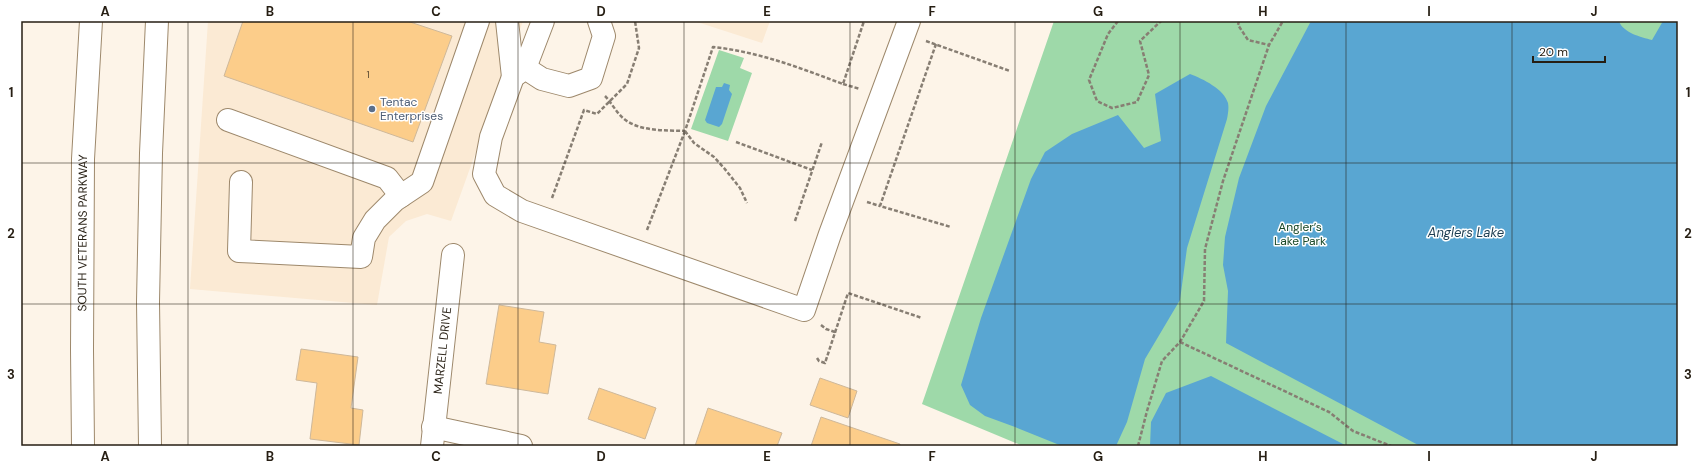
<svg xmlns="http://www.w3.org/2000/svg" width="1699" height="467" font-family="'DM Sans',sans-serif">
<rect width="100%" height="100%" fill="#fdf4e8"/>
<path fill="#fbead4" d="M 208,21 L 523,21 L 451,221 L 427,214 L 406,221 L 389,237 L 377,305 L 190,289 Z
M 694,21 L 770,21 L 762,43 Z"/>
<path fill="#9ed9a9" d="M 1054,21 L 1678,21 L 1678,446 L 1023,446 L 922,404 Z
M 719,50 L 744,58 L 740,68 L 752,73 L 728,141 L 691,129 Z"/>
<path fill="#59a6d2" d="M 1311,21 L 1619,21 C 1623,33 1641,37 1652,40 L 1663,21 L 1678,21 L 1678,446 L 1420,446 L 1226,343 L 1228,291 L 1223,265 L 1225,237 L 1239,178 L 1266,106 Z
M 1190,74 C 1203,79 1224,89 1228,103 C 1229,108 1228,114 1227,119 L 1187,248 L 1180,300 L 1145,359 L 1127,422 L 1116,446 L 1062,446 L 1015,427 L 985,416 L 970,405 L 961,385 L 981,318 L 1031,179 L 1045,152 L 1072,134 L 1118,115 L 1144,148 L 1161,141 L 1155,94 Z
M 724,83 L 730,85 L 729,90 L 732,94 L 722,124 L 719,127 L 707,123 L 705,120 L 716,87 L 722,87 Z
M 1211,376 L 1345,445 L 1348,446 L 1150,446 L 1151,422 L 1166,393 Z"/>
<path fill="#fccd8a" stroke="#ceb89a" d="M 243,21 L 407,21 L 452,36 L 413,142 L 224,76 Z
M 499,305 L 544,312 L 539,342 L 556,345 L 548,394 L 486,384 Z
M 301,349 L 358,357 L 351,408 L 363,410 L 359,445 L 310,439 L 317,383 L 296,380 Z
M 820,378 L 857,391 L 848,418 L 810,405 Z
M 599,388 L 656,408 L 645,439 L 588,419 Z
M 708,408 L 782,433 L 777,446 L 695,446 Z
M 821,417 L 900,444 L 900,446 L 811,446 Z"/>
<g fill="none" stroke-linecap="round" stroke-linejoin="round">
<g stroke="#9d886b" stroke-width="24">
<g id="minor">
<path d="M 507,21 L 513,77"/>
<path d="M 599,21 L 604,36 L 591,78 L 569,86 L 542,79 L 525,68 L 513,77 L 491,137 L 484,174 L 495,195 L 522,211 L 804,310 L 830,234 L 909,21"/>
<path d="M 525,68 L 543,21"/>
<path d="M 228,120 L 387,178 L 401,196"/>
<path d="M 241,182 L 239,251 L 361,257 L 364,238 L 375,220 L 395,200 L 422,182 L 478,21"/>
<path d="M 433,427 L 521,446"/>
<path id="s1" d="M 432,446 L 453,255"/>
</g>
</g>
<g stroke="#9d886b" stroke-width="24">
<g id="highway">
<path id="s2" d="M 83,446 L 82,350 L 83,159 L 91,21"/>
<path d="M 150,446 L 148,302 L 151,153 L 157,21"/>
</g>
</g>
<path stroke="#877e73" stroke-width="2.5" stroke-dasharray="4 2" stroke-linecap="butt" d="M 1118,21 L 1108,34 L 1089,80 L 1097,101 L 1112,108 L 1137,102 L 1149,75 L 1140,41 L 1161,21
M 1239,21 L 1238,25 L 1248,40 L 1269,45
M 926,41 L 1010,71
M 936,44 L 880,206 L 951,227
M 843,84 L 860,89
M 605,96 C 611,102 616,112 623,118 C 639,132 665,130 685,131 L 713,47 C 760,52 800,68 843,84 L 864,21
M 685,131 L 694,143 L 714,157 L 724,168 L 740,188 L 747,203
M 736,142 L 812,170
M 552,198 L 584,110 L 597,114 L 627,84 L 639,48 L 635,21
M 867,202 L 880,206
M 795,221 L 822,142
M 647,230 L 685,131
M 821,325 L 826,329 L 835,332
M 1180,342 L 1329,412 L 1353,431 L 1391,446
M 817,358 L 819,361 L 825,363 L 848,293 L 922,318
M 1138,446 L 1147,411 L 1162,361 L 1180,342 L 1204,301 L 1205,249 L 1223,181 L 1269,45 L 1283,21"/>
<use href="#minor" stroke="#fff" stroke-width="22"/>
<use href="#highway" stroke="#fff" stroke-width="22"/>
</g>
<path fill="none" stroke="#261e13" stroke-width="1" stroke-opacity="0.55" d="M 188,21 L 188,446M 353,21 L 353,446M 518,21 L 518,446M 684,21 L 684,446M 850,21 L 850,446M 1015,21 L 1015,446M 1180,21 L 1180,446M 1346,21 L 1346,446M 1512,21 L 1512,446M 21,163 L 1678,163M 21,304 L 1678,304"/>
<circle fill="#5c6f8a" stroke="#fff" stroke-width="1.5" cx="372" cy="109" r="4"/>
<g text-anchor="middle" stroke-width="3" stroke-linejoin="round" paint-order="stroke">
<g font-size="10" fill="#5c4a31">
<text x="368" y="78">1</text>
</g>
<g font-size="12" fill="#4e5e75" stroke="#fff" text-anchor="start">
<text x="380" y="106">Tentac<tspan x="380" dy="14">Enterprises</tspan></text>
</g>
<g font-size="12" fill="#184826" stroke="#fff">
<text x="1300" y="231">Angler’s<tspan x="1300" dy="14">Lake Park</tspan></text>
</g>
<g font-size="12" fill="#261e13" stroke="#fff">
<text dy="4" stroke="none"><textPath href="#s2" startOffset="213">SOUTH VETERANS PARKWAY</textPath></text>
<text dy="4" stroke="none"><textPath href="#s1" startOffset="96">MARZELL DRIVE</textPath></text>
</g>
<g font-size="13" font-style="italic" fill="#1c3d51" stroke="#fff">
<text x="1466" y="237">Anglers Lake</text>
</g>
</g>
<rect width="1699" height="467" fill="none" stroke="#ffffff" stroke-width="44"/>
<path d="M1533 56v6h72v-6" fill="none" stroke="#261e13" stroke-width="2"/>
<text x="1539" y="56" font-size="12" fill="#261e13" stroke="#ffffff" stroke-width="3" paint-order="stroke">20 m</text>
<rect x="22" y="22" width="1655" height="423" fill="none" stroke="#261e13" stroke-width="1.5"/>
<g font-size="13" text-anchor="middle" font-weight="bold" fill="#261e13">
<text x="105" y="16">A</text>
<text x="270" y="16">B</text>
<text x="436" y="16">C</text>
<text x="601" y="16">D</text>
<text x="767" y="16">E</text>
<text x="932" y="16">F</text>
<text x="1098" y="16">G</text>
<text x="1263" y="16">H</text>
<text x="1429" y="16">I</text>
<text x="1594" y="16">J</text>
<text x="11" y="97">1</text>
<text x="1688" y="97">1</text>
<text x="11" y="238">2</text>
<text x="1688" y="238">2</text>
<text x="11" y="379">3</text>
<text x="1688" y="379">3</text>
<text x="105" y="461">A</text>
<text x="270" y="461">B</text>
<text x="436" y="461">C</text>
<text x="601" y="461">D</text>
<text x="767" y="461">E</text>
<text x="932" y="461">F</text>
<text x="1098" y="461">G</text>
<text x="1263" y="461">H</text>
<text x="1429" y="461">I</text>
<text x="1594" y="461">J</text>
</g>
</svg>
